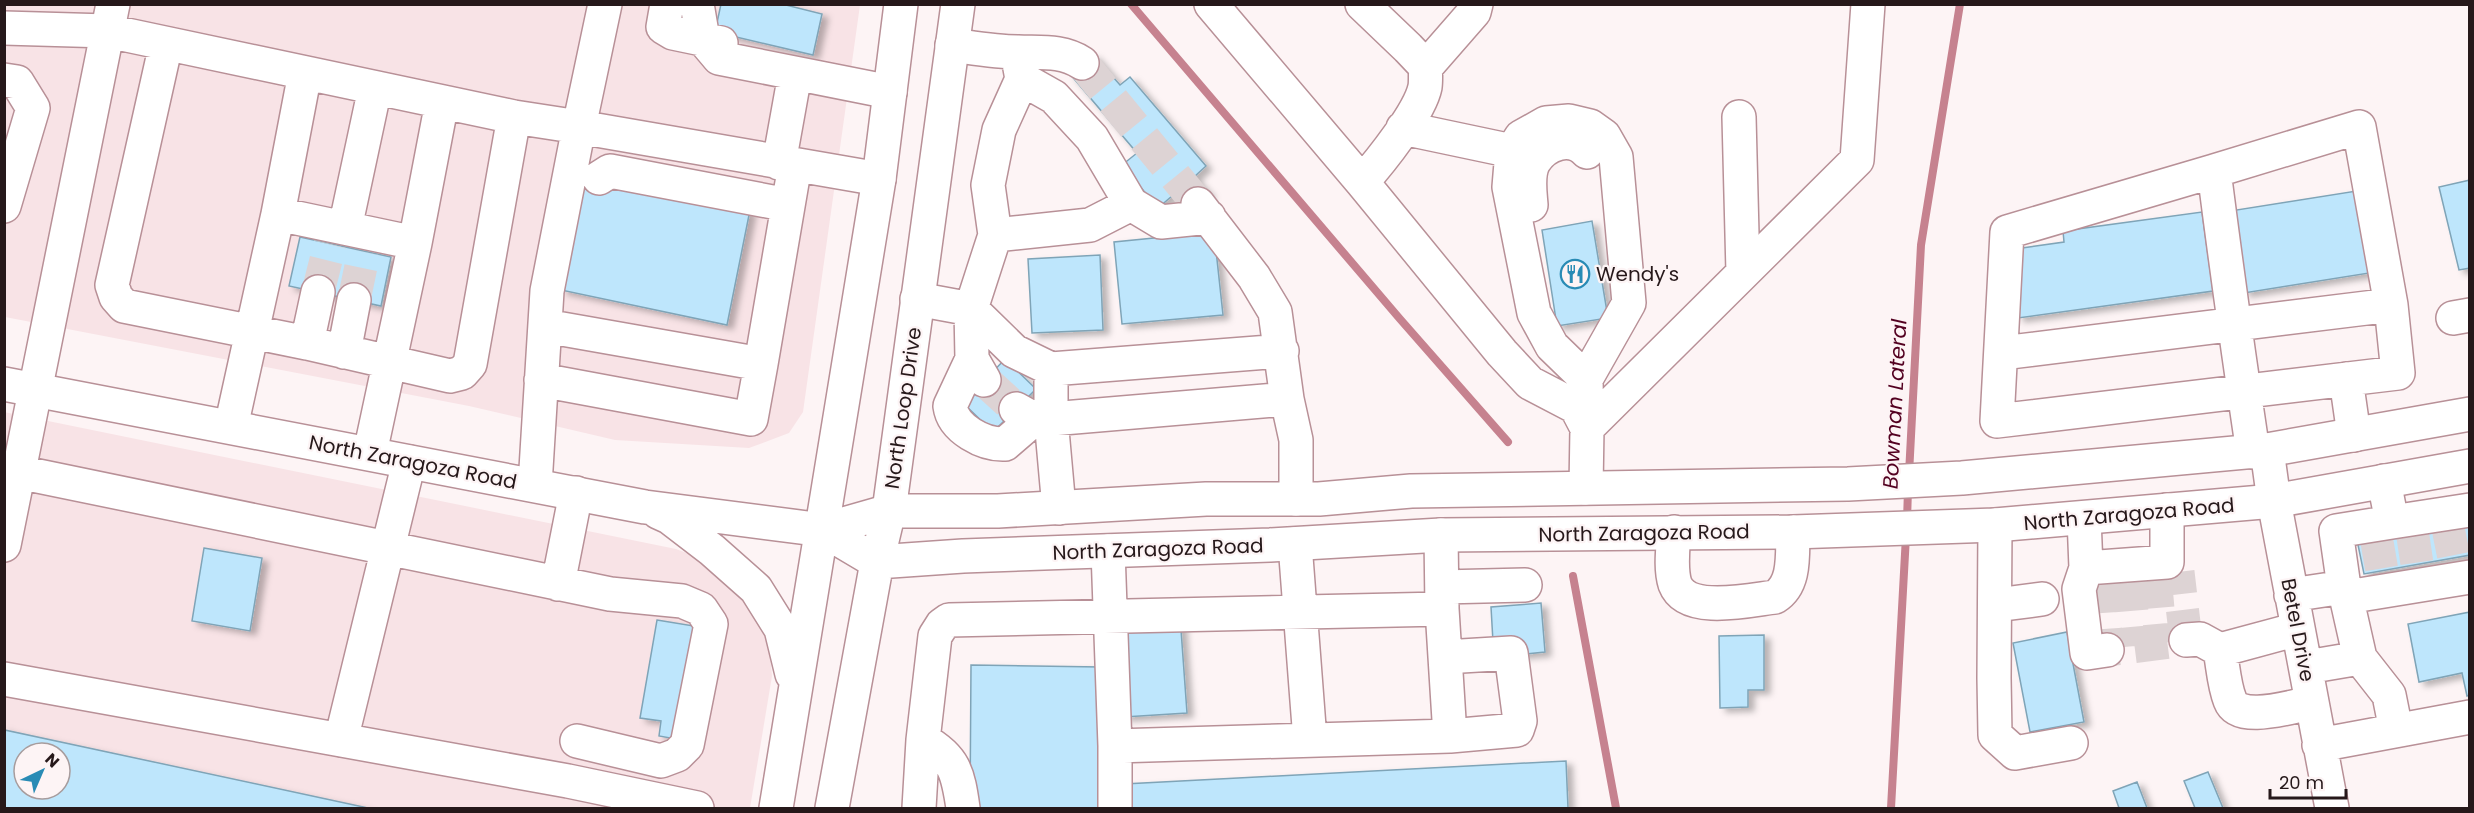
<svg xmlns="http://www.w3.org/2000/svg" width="2474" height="813" font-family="Poppins,sans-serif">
<defs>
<filter id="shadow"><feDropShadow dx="6" dy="4" stdDeviation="3" flood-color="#0004"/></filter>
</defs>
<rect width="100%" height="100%" fill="#fdf4f5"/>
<path fill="#f8e3e6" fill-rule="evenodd" d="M 4,5 L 860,5 L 803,412 L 789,433 L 749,448 L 615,440 L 469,406 L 5,317 Z
M 4,412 L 676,549 L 708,561 L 736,581 L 769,641 L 772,676 L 750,808 L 5,808 ZM 24,753 L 60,753 L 60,789 L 24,789 Z"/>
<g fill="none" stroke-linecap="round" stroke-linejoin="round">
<path stroke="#c6828f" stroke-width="8" d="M 1131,4 L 1400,319 L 1508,442
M 1909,474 L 1921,245 L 1960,4
M 1907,521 L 1908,489
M 1573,576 L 1616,808
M 1891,808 L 1906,536"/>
</g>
<path fill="#bee6fc" stroke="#7fa4b7" stroke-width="1.5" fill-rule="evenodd" filter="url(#shadow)" d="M 721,4 L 782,4 L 822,14 L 813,55 L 715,32 Z
M 1093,54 L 1120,85 L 1130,77 L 1206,166 L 1194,177 L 1209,194 L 1187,213 L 1172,196 L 1158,208 L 1122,165 L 1137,153 L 1070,74 Z
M 585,175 L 750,210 L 727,325 L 561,290 Z
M 2470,180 L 2470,268 L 2459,270 L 2439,187 Z
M 2369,189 L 2382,271 L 2244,293 L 2230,211 Z
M 2202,212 L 2213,291 L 2018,318 L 2008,250 L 2064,242 L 2063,231 Z
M 1592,221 L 1608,318 L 1557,326 L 1542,230 Z
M 1214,232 L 1223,315 L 1122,324 L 1114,242 Z
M 300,237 L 391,257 L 381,306 L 289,286 Z
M 1100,255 L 1103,330 L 1032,333 L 1028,259 Z
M 1005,359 L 1036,389 L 993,432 L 963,403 Z
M 2470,519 L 2470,555 L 2364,574 L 2357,540 Z
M 204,548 L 262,558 L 250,631 L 192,621 Z
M 1541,603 L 1545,652 L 1516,655 L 1493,642 L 1491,607 Z
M 2470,612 L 2470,695 L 2467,696 L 2462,673 L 2419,682 L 2408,624 Z
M 1180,616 L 1187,713 L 1124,717 L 1117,621 Z
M 657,620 L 700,627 L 681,740 L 659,736 L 661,721 L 640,718 Z
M 2067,632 L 2084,722 L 2030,732 L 2013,643 Z
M 1764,635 L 1764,690 L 1748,690 L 1748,707 L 1720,708 L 1719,636 Z
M 971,665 L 1101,667 L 1099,808 L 970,808 Z
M 4,726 L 5,730 L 368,808 L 4,808 ZM 24,753 L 60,753 L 60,789 L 24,789 Z
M 1566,761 L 1568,808 L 1125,808 L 1124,784 Z
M 2208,772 L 2223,808 L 2195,808 L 2184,781 Z
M 2137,782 L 2147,808 L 2119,808 L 2113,791 Z"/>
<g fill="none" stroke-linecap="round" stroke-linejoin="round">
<path stroke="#ddd3d4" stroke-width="33" stroke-dasharray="33 16" stroke-linecap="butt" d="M 1082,63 L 1198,204
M 318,292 L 330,244
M 354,300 L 364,252
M 984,380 L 1016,409
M 2447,523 L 2454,558
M 2412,530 L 2417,564
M 2376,536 L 2382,571
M 2155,575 L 2161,643
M 2129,578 L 2135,646
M 2102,580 L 2107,650 L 2186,640 L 2178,572"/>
<g stroke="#b89097" stroke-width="36">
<path id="minor" d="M 667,4 L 663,27 L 673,33 L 721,43
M 697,4 L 703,39 L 719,58 L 890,92
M 1211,4 L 1362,182 C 1380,162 1420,112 1425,87 C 1426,81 1425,73 1426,67 L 1408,48 L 1362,4
M 4,28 L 108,31 L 514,117 L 579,127 L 605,4
M 166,44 L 112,285 L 116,297 L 124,306 L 307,343 L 450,376 L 462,373 L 470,364 L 514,117
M 952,45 C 974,48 996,52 1018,52 C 1041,53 1062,50 1082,63
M 1426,67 L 1474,12 L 1476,4
M 1022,79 L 1054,97 L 1092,138 L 1131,204 L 1161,222 L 1209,217
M 4,80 L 17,82 L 33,108 L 4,206
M 1739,117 L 1743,273
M 1403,128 L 1512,151
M 779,163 L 795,74
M 2214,171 L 2359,127 L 2391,305
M 599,178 L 610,171 L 788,205
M 1362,182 L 1502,353 L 1530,383 L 1576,407 L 1587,428 L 1586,488
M 1198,204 L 1254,277 L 1275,312 L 1287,399
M 1531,205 C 1530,192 1527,174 1534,162 C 1545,144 1571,134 1587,152
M 278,214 L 415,243
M 345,228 L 375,88
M 995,235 L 988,185 L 999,130 L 1022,79 L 1017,52
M 917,299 L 971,309 L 1014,351 L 1051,369 L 1051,419 L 1059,508
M 2453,318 L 2470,315
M 545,326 L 761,364 L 795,165
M 307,343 L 318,292
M 344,352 L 354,300
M 2002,353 L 2391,305 L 2398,373 L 1997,421 L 2007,232 L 2214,171 C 2226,265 2239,358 2253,452
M 972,359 L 950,406 C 953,429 984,445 1005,444 L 1034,419
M 1051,369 L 1282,351
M 1586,379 L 1552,346 L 1534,313 L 1509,187 L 1512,151 L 1521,137 L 1546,123 L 1569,121 L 1590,126 L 1604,136 L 1616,157 L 1629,303 L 1586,379 L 1587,428
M 2346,379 L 2354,435
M 541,380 L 751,419 L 761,364
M 984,380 L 972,359 L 971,309 L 995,235 L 1090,225 L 1131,204
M 1016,409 L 1034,419 L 1051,419 L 1287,399 L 1296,440 L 1296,499
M 231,427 L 278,214 L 305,73
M 1587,428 L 1857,160 L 1868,4
M 2267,450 L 2274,501 L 2332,808
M 370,453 L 415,243 L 442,102
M 4,469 L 610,594 L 682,601 L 701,609 L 711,624 L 687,745 L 677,755 L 661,761 L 577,741
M 2384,481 L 2392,522 L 2470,510
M 535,485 L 547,291 L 579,127 L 879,179
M 2084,518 L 2086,568 L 2167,562 L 2167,510
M 1995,525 L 1994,678 L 1995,735 L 2015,753 L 2071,743
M 1674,532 C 1673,548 1670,568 1675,584 C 1687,615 1750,600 1775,597 C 1796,584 1792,554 1793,532
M 1295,544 L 1310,740
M 4,545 L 113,4
M 1108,551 L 1115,746
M 2086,568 L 2079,589 L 2087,653 L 2107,650
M 558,584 L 576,493
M 1442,587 L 1525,585
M 2344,587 L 2336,531 L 2392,522
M 2291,595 L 2344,587 L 2360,658 L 2389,695 L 2396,730
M 2347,597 L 2470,577
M 1996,605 L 2042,599
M 2298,629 L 2220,650 C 2223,666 2224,685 2230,700 C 2239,724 2292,706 2312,703
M 2186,640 L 2200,639 L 2220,650
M 1445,657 L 1511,653 L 1520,721 L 1517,730 L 1450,736
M 2307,667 L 2360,658
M 4,679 L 568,781 L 697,808
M 341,740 L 409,462
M 923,740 C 955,758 958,773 963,808
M 2319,745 L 2470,717
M 919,808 L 923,740 L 935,636 L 942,625 L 949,620 L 1442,609
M 1115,808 L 1115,746 L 1450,736 L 1442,609 L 1441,535"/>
</g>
<g stroke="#b89097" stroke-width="36">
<path id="major" d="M 4,384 L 645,507 L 823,530 L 877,562 L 963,556 L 1270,545 L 1441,535 L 1793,532 L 1995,525 L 2274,501 L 2470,466
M 658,512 L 669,517 L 712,550 L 756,589 L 781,629 L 792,674
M 823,530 L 889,511 L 998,511 L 1206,499 L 1319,499 L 1411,491 L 1848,484 L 1962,478 L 2267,450 L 2470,414
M 776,808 L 879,179 L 901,4
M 832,808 L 877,562 L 889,511 L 958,4"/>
</g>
<use href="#minor" stroke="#fff" stroke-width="33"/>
<use href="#major" stroke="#fff" stroke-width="33"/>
</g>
<defs>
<g id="restaurant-ring" transform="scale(1.5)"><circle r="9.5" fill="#fdf4f5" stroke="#298bb5" stroke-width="1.5"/><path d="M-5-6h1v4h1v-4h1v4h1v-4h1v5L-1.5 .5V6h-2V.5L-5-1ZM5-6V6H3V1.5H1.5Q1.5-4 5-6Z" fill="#298bb5"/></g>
</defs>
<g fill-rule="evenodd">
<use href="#restaurant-ring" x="1575" y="274"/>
</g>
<g text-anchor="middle" stroke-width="4.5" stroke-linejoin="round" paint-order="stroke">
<g font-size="20" fill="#26181a" stroke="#fdf4f5" text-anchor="start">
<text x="1596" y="281">Wendy's</text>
</g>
<g font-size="20" fill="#26181a" stroke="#fdf4f5">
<text transform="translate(903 408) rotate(-82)" y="7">North Loop Drive</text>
<text transform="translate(413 462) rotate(11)" y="7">North Zaragoza Road</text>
<text transform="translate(2129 514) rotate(-5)" y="7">North Zaragoza Road</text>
<text transform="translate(1644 533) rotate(-1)" y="7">North Zaragoza Road</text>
<text transform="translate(1158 549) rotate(-2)" y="7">North Zaragoza Road</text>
<text transform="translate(2298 630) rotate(79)" y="7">Betel Drive</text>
</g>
<g font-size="21" font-style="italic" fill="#530020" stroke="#fdf4f5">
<text transform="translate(1895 404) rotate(-87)" y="7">Bowman Lateral</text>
</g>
</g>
<rect width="2474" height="813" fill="none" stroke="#26181a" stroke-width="12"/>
<g transform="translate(42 771) rotate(44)"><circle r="28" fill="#fdf4f5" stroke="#a79c9d" stroke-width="1.5"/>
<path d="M0-4.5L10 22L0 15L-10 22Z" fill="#298bb5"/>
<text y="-9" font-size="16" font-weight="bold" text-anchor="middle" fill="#26181a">N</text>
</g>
<path d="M2270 789v9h76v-9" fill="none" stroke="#26181a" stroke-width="3"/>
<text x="2279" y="789" font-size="18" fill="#26181a" stroke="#fdf4f5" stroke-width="4.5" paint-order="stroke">20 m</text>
</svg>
